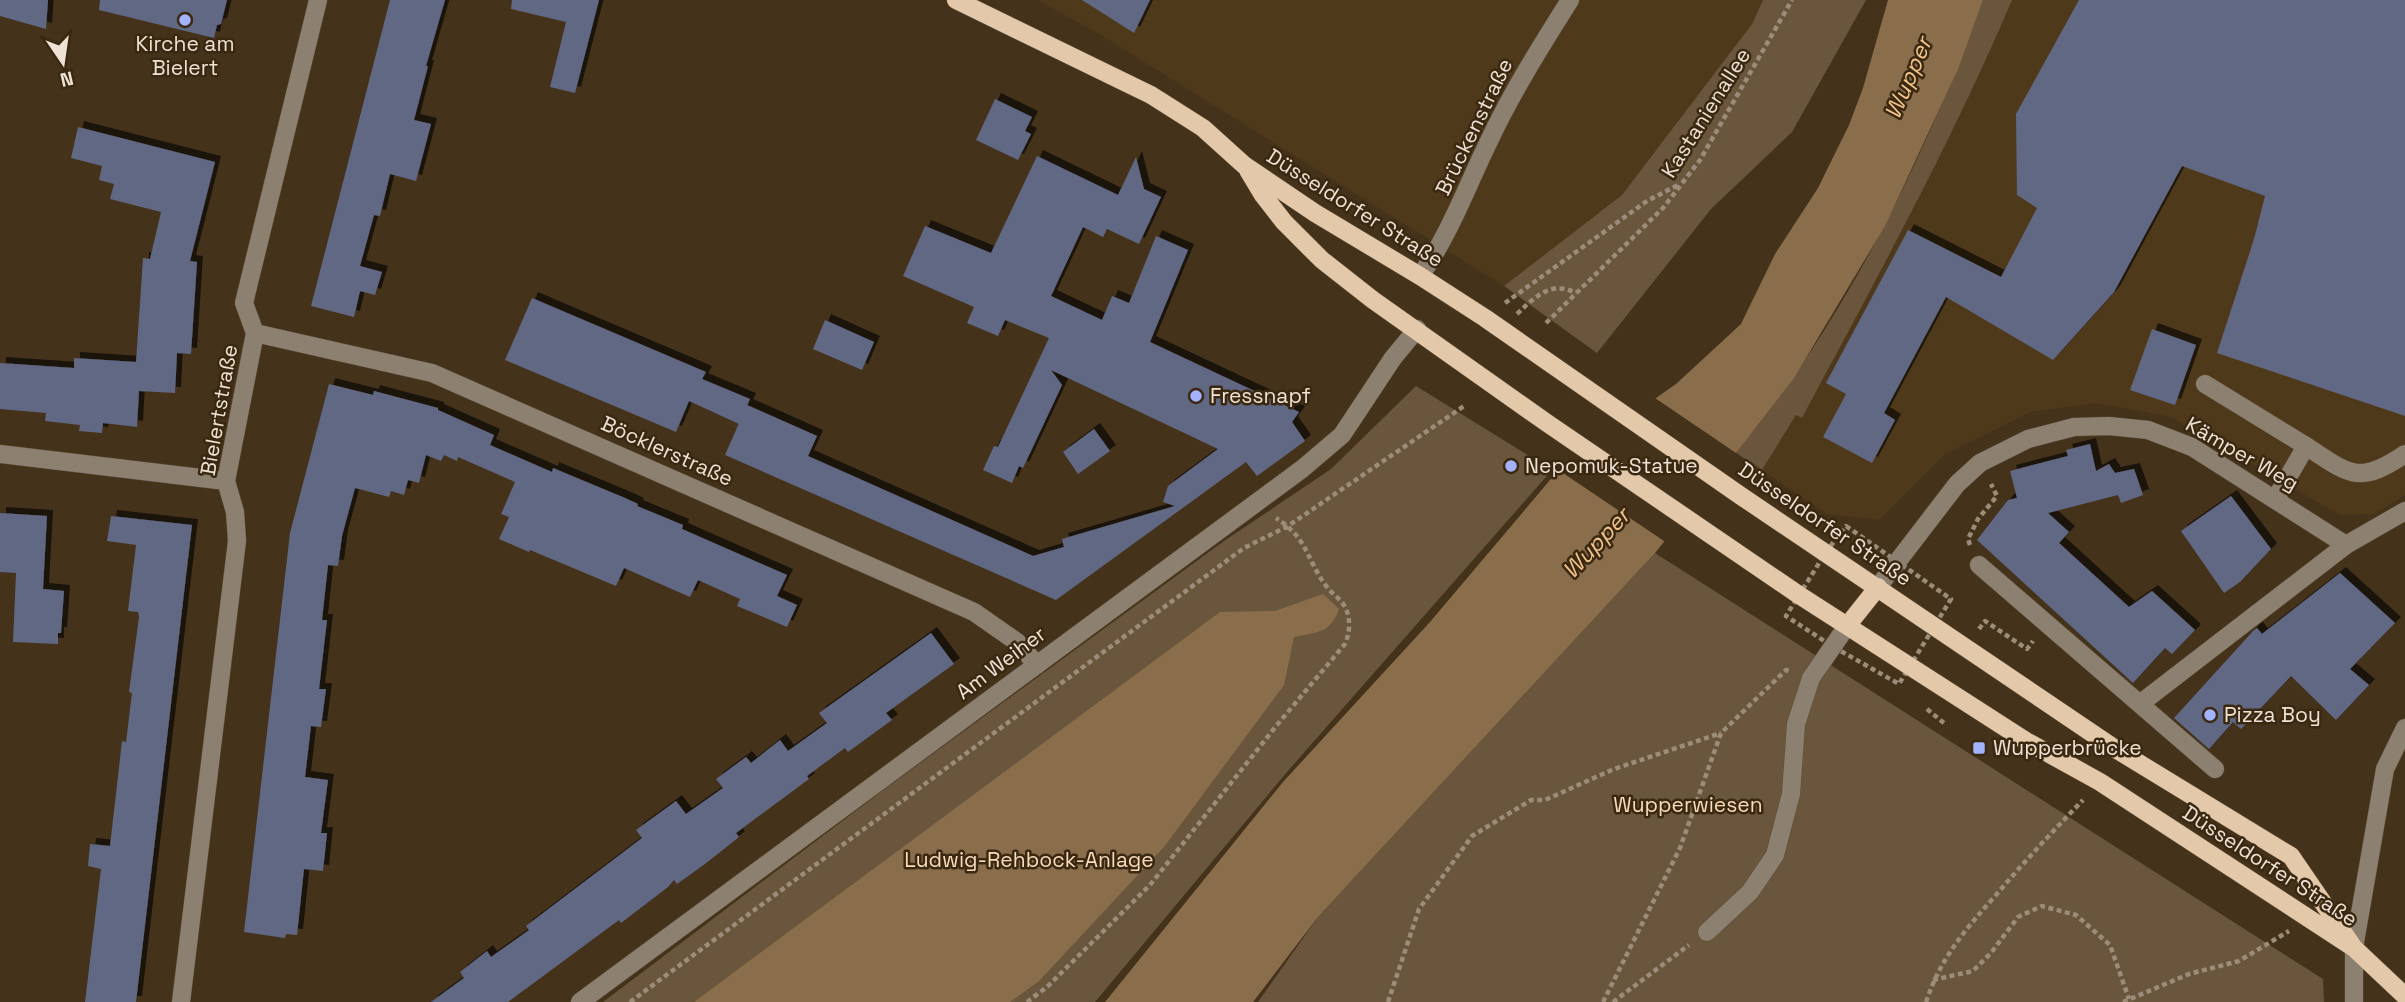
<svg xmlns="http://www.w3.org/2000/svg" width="2405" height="1002" font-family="'Space Grotesk',sans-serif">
<defs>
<filter id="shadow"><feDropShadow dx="6" dy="-6" stdDeviation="0" flood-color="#0009"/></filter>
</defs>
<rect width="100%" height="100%" fill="#44321b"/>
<path fill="#4f391b" d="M 1038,0 L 1763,0 L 1752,24 L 1622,195 L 1504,286 L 1101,35 Z
M 2012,0 L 2405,0 L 2405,495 L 2375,514 L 2340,515 L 2171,417 L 2097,403 L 2031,412 L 1945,454 L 1879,520 L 1827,514 L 1762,470 L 1796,415 L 1802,418 L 1900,234 L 1995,39 Z"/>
<path fill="#69563d" d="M 1763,0 L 1866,0 L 1792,132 L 1711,209 L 1597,353 L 1504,286 L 1622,195 L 1752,24 Z
M 1983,0 L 2012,0 C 1951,144 1875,281 1802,418 L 1796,415 L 1762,470 L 1736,453 C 1846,319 1923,162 1983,0 Z
M 1416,386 L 1552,470 L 1287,772 L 1095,1002 L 603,1002 L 886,788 L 1224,541 L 1331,469 Z
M 1655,553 L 2323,979 L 2324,1002 L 1258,1002 L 1318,917 Z"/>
<path fill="#8a6e4b" d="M 1888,0 L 1983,0 L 1958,69 L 1885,226 L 1794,378 L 1748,438 L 1655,553 L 1318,917 L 1253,1002 L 1105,1002 L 1283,782 L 1430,622 L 1550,480 L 1613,428 L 1676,384 L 1741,324 L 1775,254 L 1818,188 L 1849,125 L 1863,88 Z
M 1323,594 L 1339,609 C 1330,634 1317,632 1294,637 L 1284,685 L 1164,847 L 1039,981 L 1010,1002 L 694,1002 L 1220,612 L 1275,611 Z"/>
<path fill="#44321b" d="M 1652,396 L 1739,455 L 1667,543 L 1557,469 L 1611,425 Z"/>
<path fill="#616783" filter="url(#shadow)" d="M 0,0 L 48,0 L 46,29 L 0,16 Z
M 100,0 L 227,0 L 221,24 L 217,25 L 214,38 L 99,10 Z
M 390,0 L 445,0 L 426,66 L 428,66 L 414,120 L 431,124 L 416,181 L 390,174 L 380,216 L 374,215 L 360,266 L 382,272 L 375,295 L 360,291 L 354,317 L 311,306 Z
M 512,0 L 599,0 L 575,93 L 550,87 L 566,22 L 511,9 Z
M 1082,0 L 1150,0 L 1134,33 Z
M 2079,0 L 2405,0 L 2405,416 L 2217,353 L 2254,239 L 2265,196 L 2182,166 L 2114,292 L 2053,360 L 1946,297 L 1884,413 L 1895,420 L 1872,463 L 1823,437 L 1846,394 L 1826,383 L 1908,230 L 2001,277 L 2037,208 L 2017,195 L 2016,114 Z
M 995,99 L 1032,117 L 1025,131 L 1031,134 L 1018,160 L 976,140 Z
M 78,127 L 215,162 L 190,261 L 197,262 L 191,354 L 177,353 L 175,393 L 139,391 L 137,427 L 103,423 L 102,433 L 79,431 L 80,425 L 45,421 L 46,413 L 0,409 L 0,363 L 74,368 L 74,358 L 136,362 L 143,258 L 150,259 L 161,212 L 110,199 L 114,184 L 99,180 L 102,166 L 71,158 Z
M 1037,156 L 1118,195 L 1136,157 L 1144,189 L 1161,197 L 1139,244 L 1107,229 L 1103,237 L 1083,227 L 1051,296 L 1102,320 L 1112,296 L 1129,303 L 1156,236 L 1188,250 L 1150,342 L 1299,412 L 1292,422 L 1305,441 L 1257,476 L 1246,462 L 1056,600 L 725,455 L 747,405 L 817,436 L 808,456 L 1033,556 L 1064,547 L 1062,539 L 1175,506 L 1163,502 L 1168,486 L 1218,449 L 1051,370 L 1062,385 L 1023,468 L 1019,466 L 1012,483 L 983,470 L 994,446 L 998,447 L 1049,338 L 1005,320 L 998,336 L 967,323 L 974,307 L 903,276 L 925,226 L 991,253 Z
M 532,298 L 706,372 L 702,379 L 750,399 L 739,424 L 689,401 L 676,432 L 505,360 Z
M 825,320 L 874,342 L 862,370 L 813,349 Z
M 2152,329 L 2196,345 L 2175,405 L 2130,390 Z
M 329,384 L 373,395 L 374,391 L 438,408 L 438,410 L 494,435 L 490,445 L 552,472 L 553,468 L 625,498 L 638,504 L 637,506 L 683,525 L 682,529 L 787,575 L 777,596 L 797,605 L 787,627 L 737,606 L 740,599 L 698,580 L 690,597 L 624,568 L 616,586 L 530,550 L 529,552 L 499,539 L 509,517 L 501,514 L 515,482 L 458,457 L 457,461 L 444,455 L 441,461 L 426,455 L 419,483 L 408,480 L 404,495 L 391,491 L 389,497 L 355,488 L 342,536 L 338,566 L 328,565 L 322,620 L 327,620 L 319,689 L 326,689 L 321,727 L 311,726 L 305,777 L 328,780 L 321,833 L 327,833 L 323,871 L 304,869 L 297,935 L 286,934 L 285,938 L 244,932 L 290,533 Z
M 1094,429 L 1110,451 L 1078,474 L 1063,452 Z
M 2090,444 L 2096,471 L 2109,464 L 2115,473 L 2134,469 L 2143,495 L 2121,503 L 2118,495 L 2048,513 L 2069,532 L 2059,543 L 2129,607 L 2152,591 L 2195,630 L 2172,654 L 2165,648 L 2133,683 L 1977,540 L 2008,500 L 2017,498 L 2010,471 L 2068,456 L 2066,450 Z
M 2231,496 L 2271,549 L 2240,582 L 2224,593 L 2181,531 Z
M 0,513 L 47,516 L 43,589 L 64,591 L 61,633 L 58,633 L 58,644 L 13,642 L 16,573 L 0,572 Z
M 111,516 L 192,525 L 136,1002 L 85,1002 L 101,869 L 88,866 L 90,844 L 110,846 L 122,741 L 126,742 L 132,693 L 129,692 L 139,617 L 138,612 L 128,611 L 136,545 L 107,541 Z
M 2340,573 L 2395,623 L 2350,669 L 2369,685 L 2336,720 L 2291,676 L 2241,729 L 2233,722 L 2209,749 L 2174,718 L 2254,630 L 2257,628 L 2262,634 Z
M 931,633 L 954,664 L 886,713 L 892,720 L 848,752 L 845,748 L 807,776 L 809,779 L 736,833 L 739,837 L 705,864 L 677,884 L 674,880 L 668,887 L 621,923 L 619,920 L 508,1002 L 431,1002 L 464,978 L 460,972 L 487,951 L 491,957 L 529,930 L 526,926 L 642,838 L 636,830 L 676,801 L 686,814 L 723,788 L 716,779 L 746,757 L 751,763 L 780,740 L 788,751 L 827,723 L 819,713 Z"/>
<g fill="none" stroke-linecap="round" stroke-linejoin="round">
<g stroke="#5f4e39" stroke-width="19">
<path id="minor" d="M 1420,276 C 1451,232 1466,188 1489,141 C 1512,92 1541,46 1570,0
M 255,333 L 432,373 L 974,612 L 1017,642 L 1037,665
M 2205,384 L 2306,446
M 0,454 L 226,481
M 2276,498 L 2306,446 C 2349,474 2358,486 2405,454
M 1979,565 L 2215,769
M 1878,587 L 1957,484 L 1980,463 L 2028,439 L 2074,427 L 2109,426 L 2148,430 L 2192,447 L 2346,545
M 2141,703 L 2346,545 L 2405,511
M 1707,932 L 1750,892 L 1775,855 L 1791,794 L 1796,724 L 1811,678 L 1847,626
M 181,1002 L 237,541 L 235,512 L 226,481 L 255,333 L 244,303 L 318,0
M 580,1002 L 1302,469 L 1342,435 L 1393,358 L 1417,329
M 2354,1002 L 2354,948 L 2385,769 L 2405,728"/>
</g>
<g stroke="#5f4e39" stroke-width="19">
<path id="major" d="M 956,0 L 1151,95 L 1203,128 L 1244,165 L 1315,213 L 1420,276 L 1485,318 L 1741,496 L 2114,748 L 2291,856 L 2354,948
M 1248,170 L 1263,195 L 1284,222 L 1322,260 L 1373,300 L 1547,423 L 1799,595 L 2026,741 L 2100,782 L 2354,948 L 2405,996
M 1847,626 L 1878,587"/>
</g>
<path stroke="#9c8d7a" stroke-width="4.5" stroke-dasharray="5 3.5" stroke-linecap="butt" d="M 1505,303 L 1647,201 L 1680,184
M 1517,314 C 1535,297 1551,280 1576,293
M 1546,323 L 1663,208 L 1700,160 L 1792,0
M 1846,526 L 1951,599 L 1899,684 L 1832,646 L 1786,616 L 1826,552 Z
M 1970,545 L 1968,539 L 1978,519 L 1997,496 L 1991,484
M 1979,629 L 1985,621 L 2027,649 L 2033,641
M 1927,709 L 1945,724
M 1933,980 L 1973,971 L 1991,953 L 2018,917 L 2042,906 L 2076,915 L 2110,945 L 2129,999
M 630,1002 L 1244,548 L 1288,526 L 1464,406
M 1027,1002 L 1047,987 L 1150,885 L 1277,725 L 1345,644 C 1350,633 1351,618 1345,607 C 1341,599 1332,594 1327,587 C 1306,560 1309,539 1276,518
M 1388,1002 L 1419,909 L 1472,836 L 1531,800 L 1545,800 L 1614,769 L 1721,733
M 1603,1002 L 1680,848 L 1721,733 L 1786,670 L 1789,671
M 1613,1002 L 1689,945
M 1926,1002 C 1941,957 1965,930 1996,895 C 2024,862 2053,831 2083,800
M 2123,1002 L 2189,974 L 2239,961 L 2289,931"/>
<use href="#minor" stroke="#8c8070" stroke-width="18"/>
<use href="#major" stroke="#e3c9a9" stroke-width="18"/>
</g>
<g fill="#a3b2fd" stroke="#3a2811" stroke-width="2.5">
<circle cx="185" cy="20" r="7"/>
<circle cx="1196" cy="396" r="7"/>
<circle cx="1511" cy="466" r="7"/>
<circle cx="2210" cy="715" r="7"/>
<rect x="1972" y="741" width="14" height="14" rx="3.5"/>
</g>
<g text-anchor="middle" stroke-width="5" stroke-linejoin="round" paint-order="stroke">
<g font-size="21" fill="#eee2d4" stroke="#3a2811" text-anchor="start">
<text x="185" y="51" text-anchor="middle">Kirche am<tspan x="185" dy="24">Bielert</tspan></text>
<text x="1210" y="403">Fressnapf</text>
<text x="1525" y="473">Nepomuk-Statue</text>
<text x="2224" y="722">Pizza Boy</text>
<text x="1993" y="755">Wupperbrücke</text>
</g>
<g font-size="21" fill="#eee2d4" stroke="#3a2811">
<text transform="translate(1706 113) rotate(-58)" y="7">Kastanienallee</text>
<text transform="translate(1474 127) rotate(-64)" y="7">Brückenstraße</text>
<text transform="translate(1355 208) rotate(32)" y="7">Düsseldorfer Straße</text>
<text transform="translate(219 410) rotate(-80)" y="7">Bielertstraße</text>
<text transform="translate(667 451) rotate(24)" y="7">Böcklerstraße</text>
<text transform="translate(2242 454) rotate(30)" y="7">Kämper Weg</text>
<text transform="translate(1825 524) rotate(34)" y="7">Düsseldorfer Straße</text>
<text transform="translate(1001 663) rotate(-37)" y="7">Am Weiher</text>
<text transform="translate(2270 866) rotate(33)" y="7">Düsseldorfer Straße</text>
</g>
<g font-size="21" fill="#f8dcb9" stroke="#3a2811">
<text x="1688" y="812">Wupperwiesen</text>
<text x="1029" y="867">Ludwig-Rehbock-Anlage</text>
</g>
<g font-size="23" font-style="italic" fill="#f2c48a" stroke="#3a2811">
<text transform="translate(1908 78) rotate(-67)" y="8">Wupper</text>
<text transform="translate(1596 543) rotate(-47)" y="8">Wupper</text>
</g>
</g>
<g transform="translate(63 63) rotate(167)" stroke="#3a2811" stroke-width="5" paint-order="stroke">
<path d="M0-5L12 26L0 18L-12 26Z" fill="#eee2d4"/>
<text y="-10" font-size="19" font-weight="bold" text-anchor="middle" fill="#eee2d4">N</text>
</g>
</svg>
